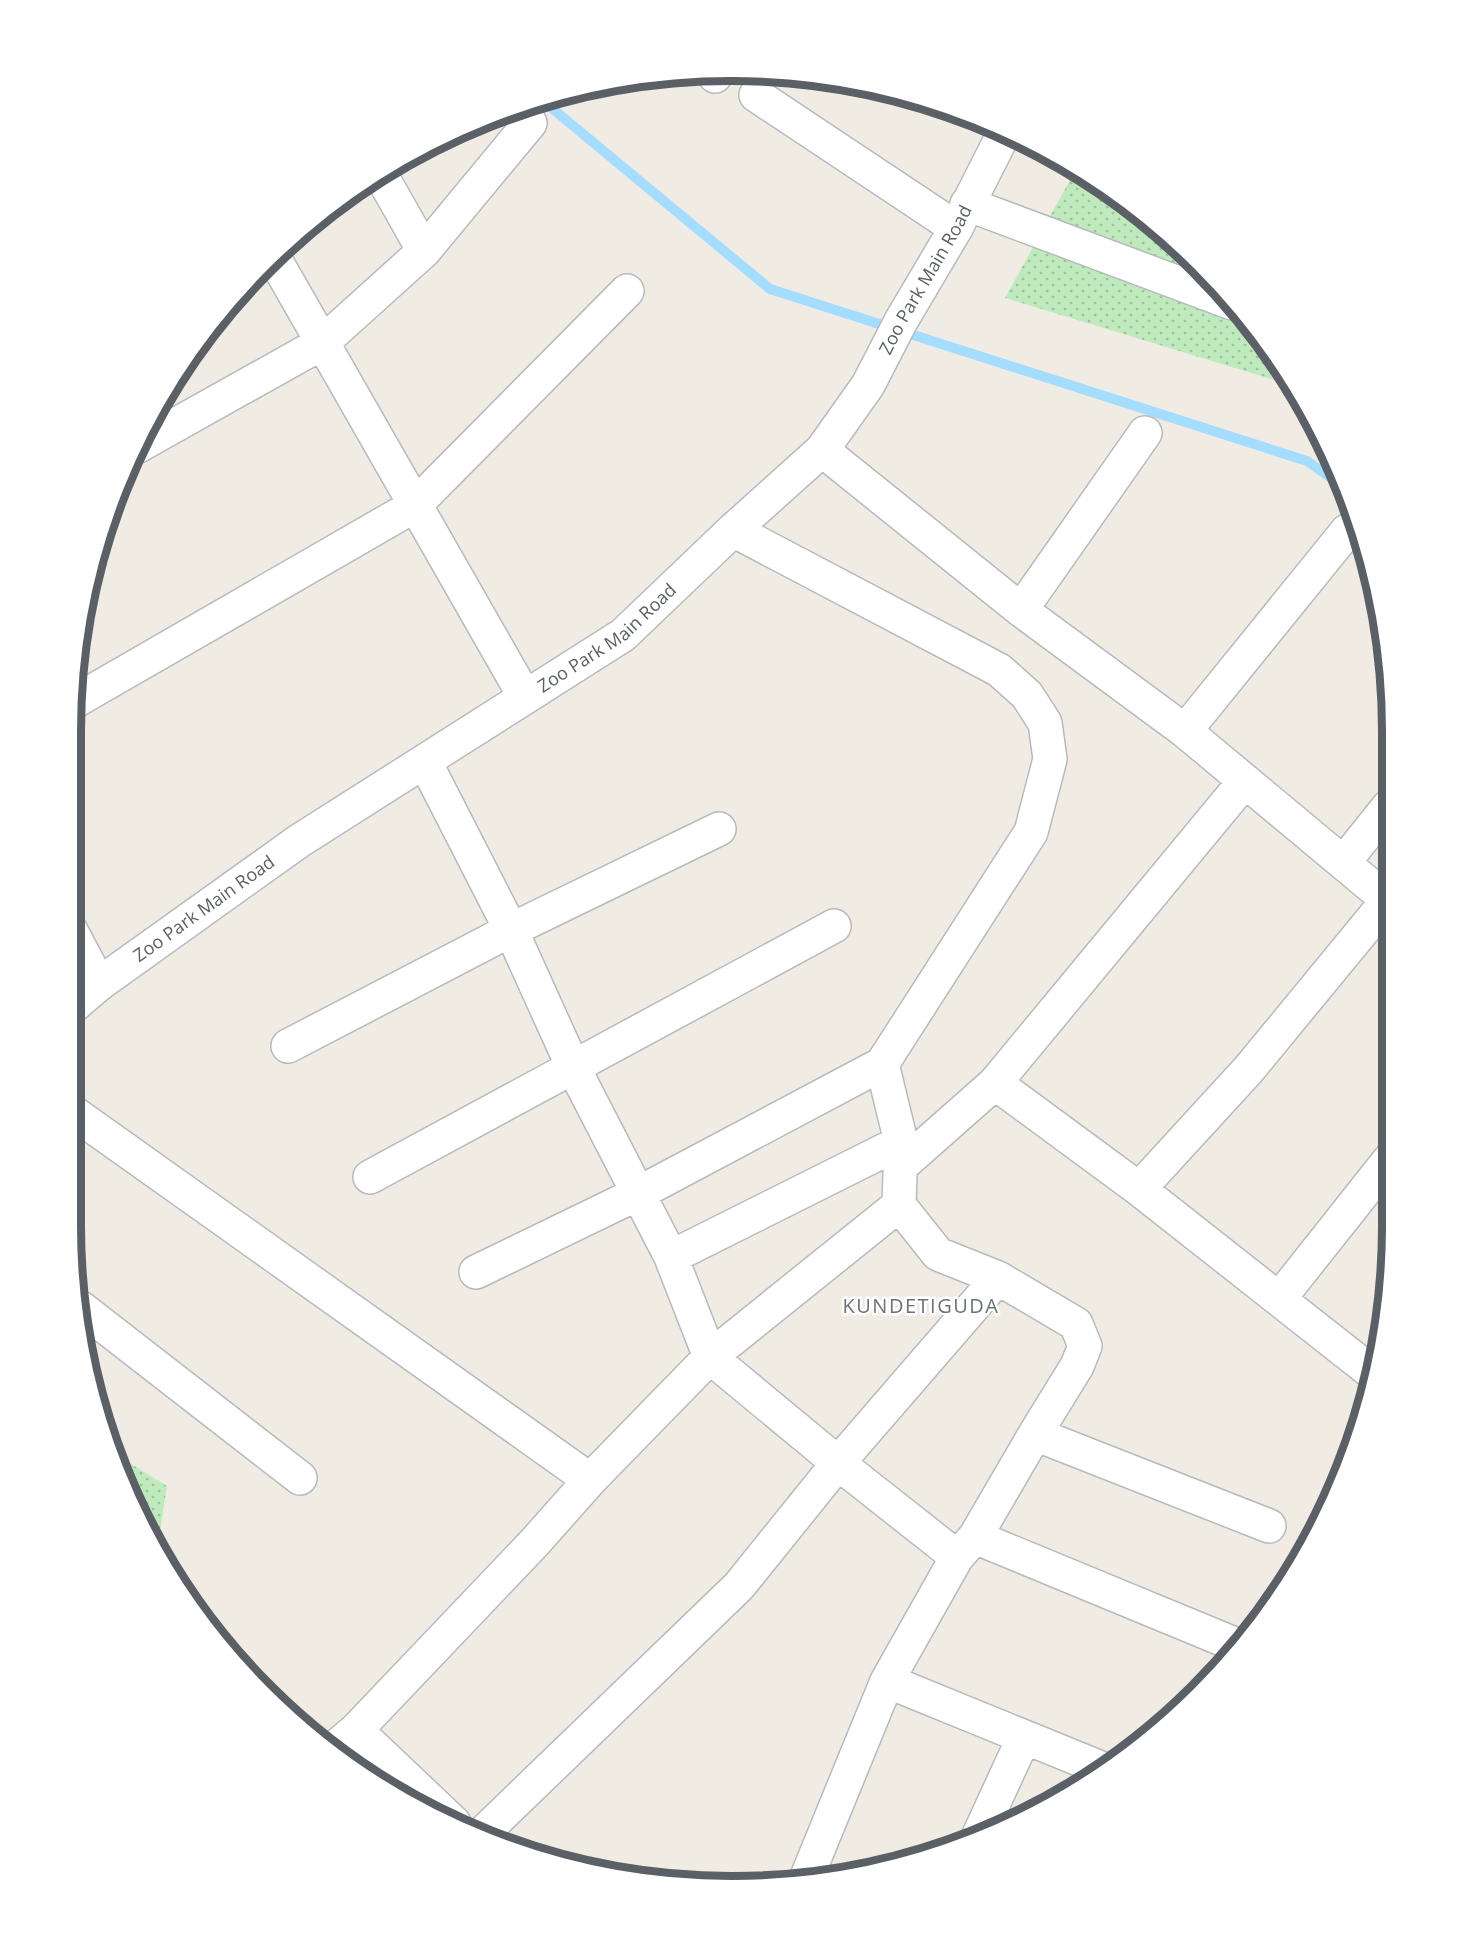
<svg xmlns="http://www.w3.org/2000/svg" width="1463" height="1957" font-family="'Open Sans',sans-serif">
<defs>
<pattern id="grass-dots" width="8" height="8" patternUnits="userSpaceOnUse" patternTransform="scale(1.5)"><rect width="8" height="8" fill="#bfeabd"/><path d="M2 2h.1M6 6h.1" fill="none" stroke="#9ec19d" stroke-width="1.8" stroke-linecap="round"/></pattern>
</defs>
<rect width="100%" height="100%" fill="#f0ece3"/>
<path fill="url(#grass-dots)" d="M 1076,169 L 1168,235 L 1256,329 L 1288,384 L 1005,298 Z
M 118,1456 L 167,1486 L 157,1551 Z"/>
<g fill="none" stroke-linecap="round" stroke-linejoin="round">
<path stroke="#a4ddff" stroke-width="10" d="M 542,100 L 770,289 L 1307,461 L 1345,488"/>
<g stroke="#b6babf" stroke-width="36">
<path id="minor" d="M 715,76 L 717,73
M 756,95 L 956,228
M 381,175 L 424,251
M 967,204 L 1232,303
M 273,256 L 525,697
M 138,446 L 322,343 L 424,251 L 530,123
M 822,450 L 1021,610 L 1185,731 L 1389,901
M 1021,610 L 1145,433
M 72,703 L 414,506 L 627,291
M 1185,731 L 1347,531
M 425,762 L 511,930 L 573,1067 L 671,1257 L 710,1357 L 838,1463 L 957,1557
M 1344,862 L 1388,807
M 71,931 L 99,984
M 288,1046 L 511,930 L 719,829
M 995,1083 L 1139,1189 L 1374,1374
M 71,1111 L 590,1480
M 900,1167 L 995,1083 L 1244,782
M 370,1177 L 834,926
M 1139,1189 L 1249,1069 L 1388,900
M 671,1257 L 901,1142
M 476,1272 L 639,1193 L 882,1064 L 1031,832 L 1050,759 L 1045,723 L 1027,695 L 999,670 L 733,530
M 1279,1299 L 1390,1159
M 81,1308 L 300,1478
M 1035,1434 L 1269,1526
M 975,1537 L 1239,1646
M 887,1681 L 1103,1769
M 356,1730 L 454,1823
M 331,1751 L 356,1730 L 535,1542 L 590,1480 L 710,1357 L 899,1205
M 483,1833 L 739,1586 L 838,1463 L 998,1278
M 978,1837 L 1024,1737
M 806,1879 L 887,1681 L 957,1557 L 975,1537 L 1035,1434 L 1077,1366 L 1085,1346 L 1076,1324 L 998,1278 L 938,1254 L 899,1205 L 901,1142 L 882,1064"/>
</g>
<g stroke="#b7bbc1" stroke-width="36">
<g id="secondary">
<path id="s1" d="M 71,1008 L 99,984 L 299,841 L 623,635 L 733,530 L 822,450 L 868,385 L 901,321 L 956,228 L 1004,133"/>
</g>
</g>
<use href="#minor" stroke="#fff" stroke-width="33"/>
<use href="#secondary" stroke="#fff" stroke-width="33"/>
</g>
<g text-anchor="middle" stroke-width="5" stroke-linejoin="round" paint-order="stroke">
<g font-size="18" fill="#5b6066" stroke="#fff">
<text dy="6" stroke="none"><textPath href="#s1" startOffset="1138">Zoo Park Main Road</textPath></text>
<text dy="6" stroke="none"><textPath href="#s1" startOffset="652">Zoo Park Main Road</textPath></text>
<text dy="6" stroke="none"><textPath href="#s1" startOffset="166">Zoo Park Main Road</textPath></text>
</g>
<g font-size="20" letter-spacing="1.5" fill="#6c7278" stroke="#fff">
<text x="921" y="1313">KUNDETIGUDA</text>
</g>
</g>
<path d="M0 0H1463V1957H0ZM731 81H732A650 650 0 0 1 1382 731V1226A650 650 0 0 1 732 1876H731A650 650 0 0 1 81 1226V731A650 650 0 0 1 731 81Z" fill="#fff" fill-rule="evenodd"/>
<path fill="none" stroke="#5b6066" stroke-width="8" d="M731 81H732A650 650 0 0 1 1382 731V1226A650 650 0 0 1 732 1876H731A650 650 0 0 1 81 1226V731A650 650 0 0 1 731 81Z"/>
</svg>
